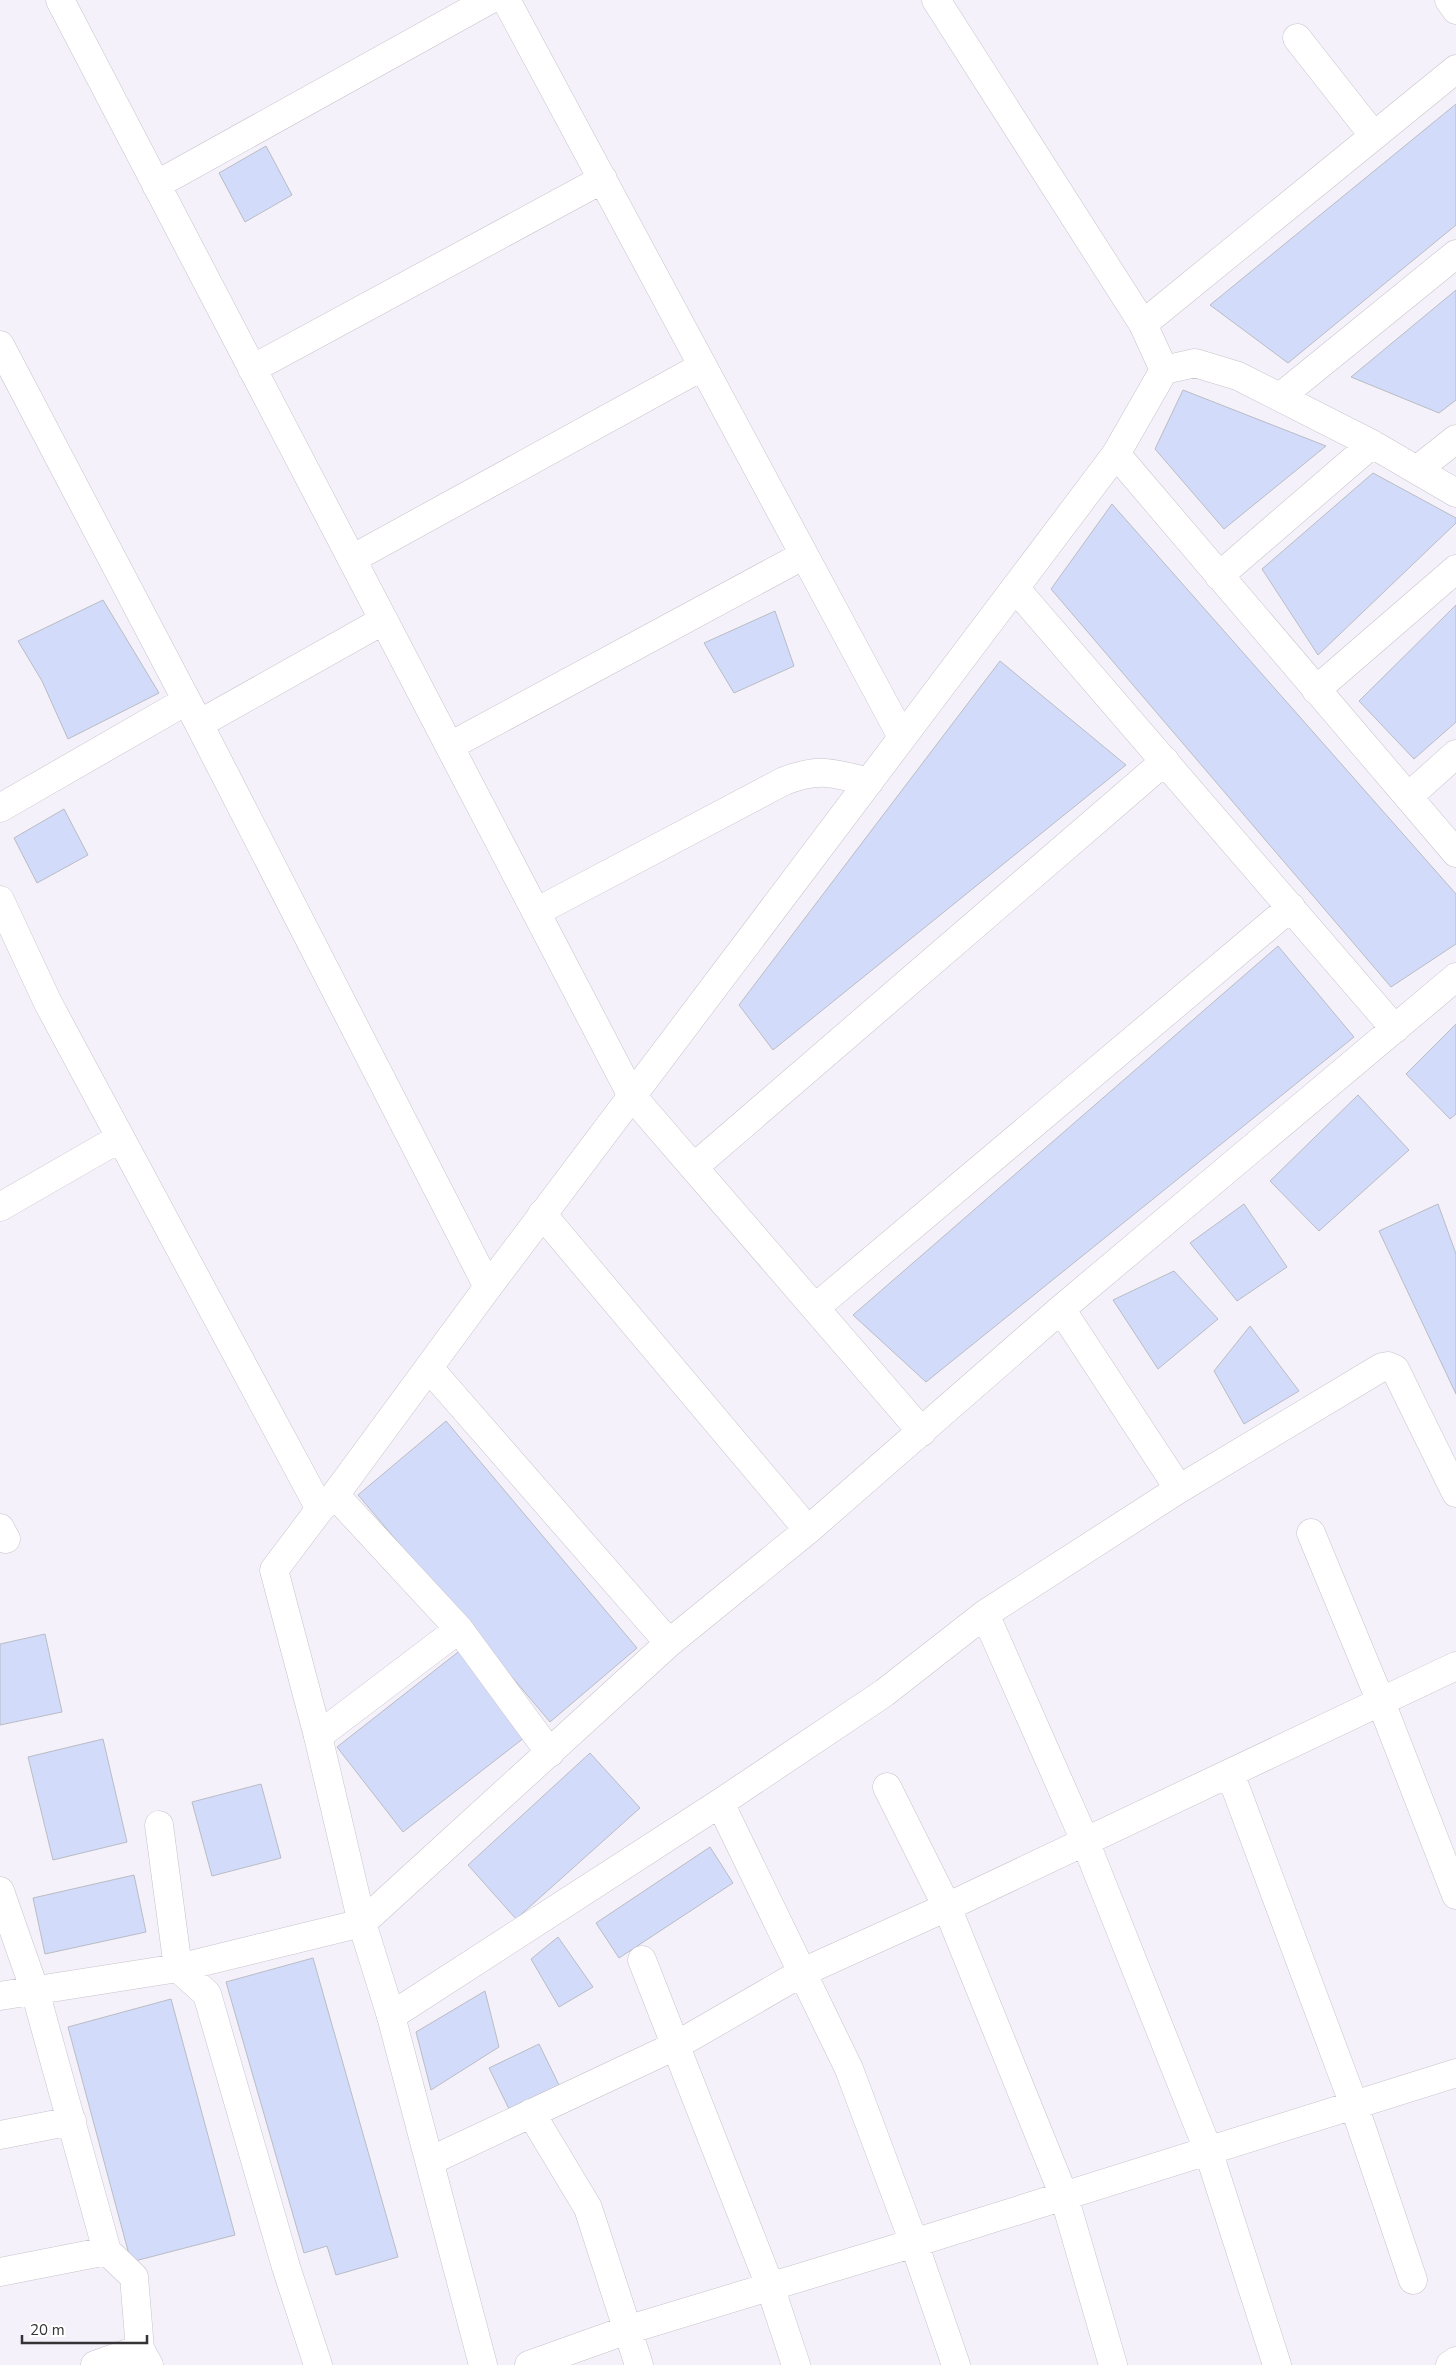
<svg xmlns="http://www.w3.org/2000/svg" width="1456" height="2365" font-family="'Nunito Sans',sans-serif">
<rect width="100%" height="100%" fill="#f5f1fa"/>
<path fill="#d2dcfa" stroke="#b9bcc4" d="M 1456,104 L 1456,225 L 1288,363 L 1210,305 Z
M 266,146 L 292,195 L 245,222 L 219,173 Z
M 1456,290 L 1456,400 L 1439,413 L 1351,377 Z
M 1183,390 L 1326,446 L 1224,529 L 1155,449 Z
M 1373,473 L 1456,518 L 1456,523 L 1318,655 L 1262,569 Z
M 1112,504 L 1456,894 L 1456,944 L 1391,987 L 1051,589 Z
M 103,600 L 159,693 L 68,739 L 42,681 L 18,641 Z
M 1456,605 L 1456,722 L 1414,759 L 1359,701 Z
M 775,611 L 794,666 L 734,693 L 704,643 Z
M 1000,661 L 1126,765 L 773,1050 L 739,1005 Z
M 64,809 L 88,855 L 37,883 L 14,838 Z
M 1278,946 L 1354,1037 L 926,1382 L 853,1315 Z
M 1456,1024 L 1456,1114 L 1450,1119 L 1406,1074 Z
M 1358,1095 L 1409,1150 L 1319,1231 L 1270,1181 Z
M 1244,1204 L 1287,1267 L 1237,1301 L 1190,1243 Z
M 1438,1204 L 1456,1254 L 1456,1394 L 1379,1231 Z
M 1174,1271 L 1218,1319 L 1158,1369 L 1113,1300 Z
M 1250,1326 L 1299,1391 L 1244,1424 L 1214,1371 Z
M 446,1421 L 637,1648 L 550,1722 L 358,1495 Z
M 45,1634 L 62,1712 L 0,1725 L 0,1644 Z
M 462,1649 L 529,1734 L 403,1832 L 337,1747 Z
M 103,1739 L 127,1842 L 53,1860 L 28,1757 Z
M 590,1753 L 640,1808 L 516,1919 L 468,1865 Z
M 261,1784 L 281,1858 L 212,1876 L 192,1802 Z
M 710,1847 L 733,1883 L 619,1958 L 596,1923 Z
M 134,1875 L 146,1932 L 45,1954 L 33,1898 Z
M 558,1937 L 593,1987 L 559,2007 L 531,1959 Z
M 313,1958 L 398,2257 L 336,2275 L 327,2246 L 304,2253 L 226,1982 Z
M 485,1991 L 499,2047 L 431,2090 L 416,2032 Z
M 171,1999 L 235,2235 L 131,2262 L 68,2027 Z
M 539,2044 L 559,2085 L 509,2109 L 489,2068 Z"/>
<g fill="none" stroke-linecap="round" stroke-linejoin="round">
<g stroke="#c7c3cb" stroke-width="29">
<path id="minor" d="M 60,0 L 632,1096 L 922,1432
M 506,0 L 902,737
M 1449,0 L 1456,10
M 1297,38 L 1374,136
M 156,185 L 489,0
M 1143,324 L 1456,69
M 0,345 L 199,724 L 488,1287
M 252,369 L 603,179
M 1164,370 L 1195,363 L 1238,376 L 1372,444 L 1456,493
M 1280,397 L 1456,254
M 1116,454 L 1456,853
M 1418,469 L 1456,439
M 352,559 L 703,366
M 1219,576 L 1372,444
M 1015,588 L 1395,1029
M 1316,690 L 1456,569
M 199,724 L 384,620
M 450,746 L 804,555
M 1408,797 L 1456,754
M 0,808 L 186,701
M 0,900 L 48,1003 L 320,1509
M 536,912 L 784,781 C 821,767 832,773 869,782
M 694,1167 L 1165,761
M 0,1207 L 120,1138
M 542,1214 L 808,1530
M 815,1308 L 1291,907
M 1061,1309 L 1179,1489
M 429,1368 L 669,1643
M 335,1495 L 459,1629 L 550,1753
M 0,1528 L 6,1539
M 1311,1533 L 1381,1702 L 1456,1895
M 985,1614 L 1085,1841 L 1208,2150 L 1277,2365
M 318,1736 L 459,1629
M 1230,1773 L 1354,2105 L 1413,2280
M 887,1787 L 947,1907 L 1064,2196 L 1113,2365
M 720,1803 L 849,2069 L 914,2243 L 956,2365
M 159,1825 L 178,1968 L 207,1994 L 286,2267 L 318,2365
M 0,1891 L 35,1991 L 107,2251 L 134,2277 L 140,2349 L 149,2365
M 642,1960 L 770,2286 L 796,2365
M 0,1996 L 178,1968 L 362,1923 L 669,1643 L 808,1530 L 1061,1309 L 1456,977
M 391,2016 L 720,1803 L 884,1693 L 985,1614 L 1179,1489 L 1382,1367 L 1388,1366 L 1395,1369 L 1456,1493
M 531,2113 L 588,2208 L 639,2365
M 0,2135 L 72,2121
M 430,2161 L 675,2046 L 803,1972 L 947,1907 L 1456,1666
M 0,2272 L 107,2251
M 95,2365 L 140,2349
M 529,2365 L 627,2330 L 914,2243 L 1456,2073
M 1450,2365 L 1456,2361"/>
</g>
<g stroke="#c7c3cb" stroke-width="29">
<path id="tertiary" d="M 483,2365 L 391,2016 L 362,1923 L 318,1736 L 274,1570 L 320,1509 L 335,1495 L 488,1287 L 1116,454 L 1164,370 L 1143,324 L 936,0"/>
</g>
<use href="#minor" stroke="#fff" stroke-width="28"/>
<use href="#tertiary" stroke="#fff" stroke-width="28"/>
</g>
<path d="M22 2335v8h125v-8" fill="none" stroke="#343336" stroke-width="2.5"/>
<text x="30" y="2335" font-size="15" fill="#343336" stroke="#ffffff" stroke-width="4" paint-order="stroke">20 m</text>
</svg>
